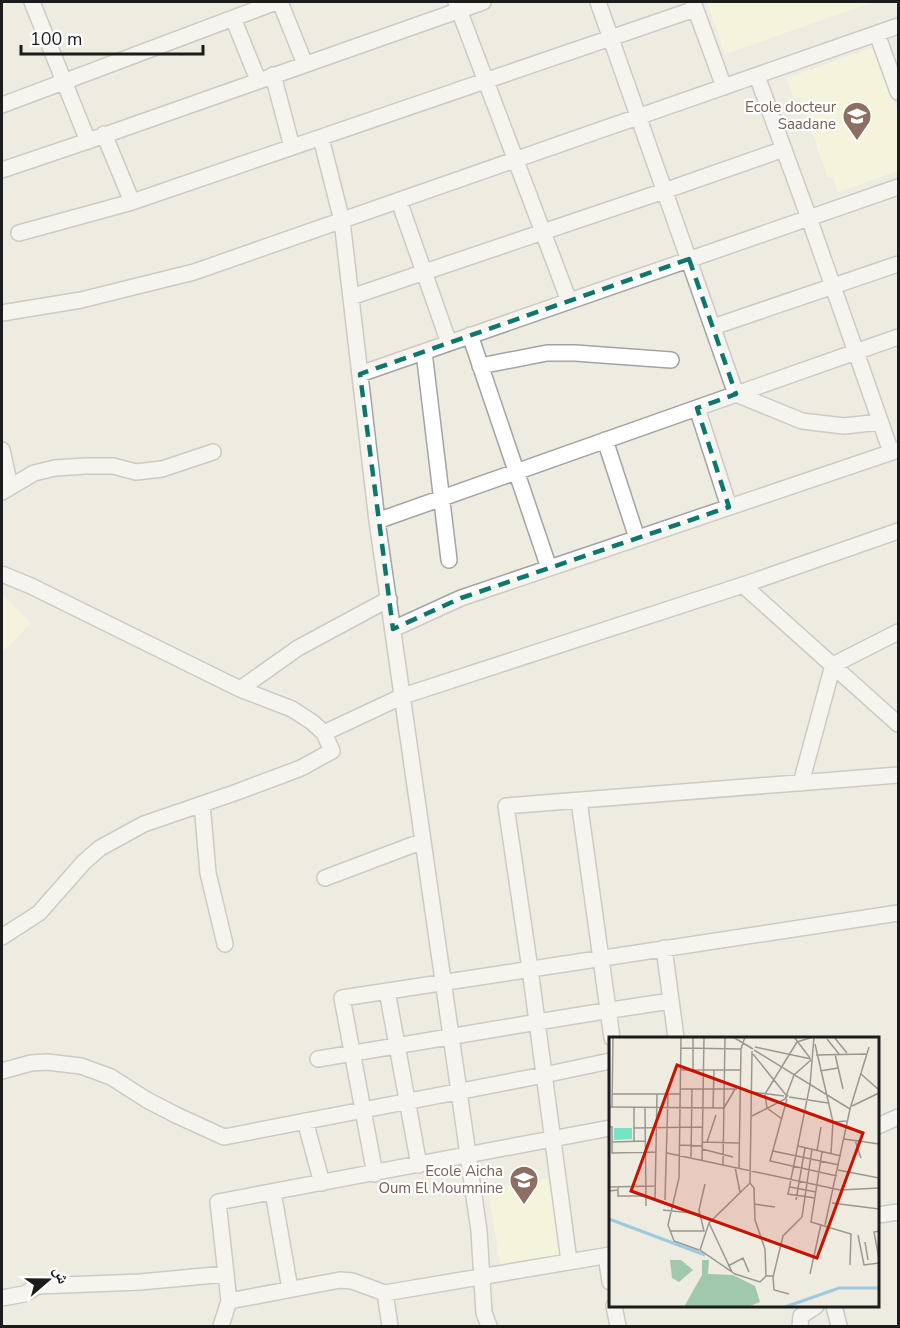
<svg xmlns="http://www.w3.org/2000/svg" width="900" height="1328" font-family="'Nunito Sans','Noto Naskh Arabic',sans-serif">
<rect width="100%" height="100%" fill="#eeebe0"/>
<path fill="#fbffd8" d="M 707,2 L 874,2 L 725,54 Z
M 875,47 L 898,113 L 898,171 L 838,192 L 833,177 L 828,178 L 800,97 L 794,99 L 787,78 Z
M 2,594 L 31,623 L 2,653 Z
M 553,1177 L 564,1255 L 500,1265 L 488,1189 Z"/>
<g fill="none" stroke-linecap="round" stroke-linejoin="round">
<g stroke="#a3a3a3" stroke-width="18">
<path id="minor" d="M 32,2 L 88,141
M 280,2 L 305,64
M 456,2 L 569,301
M 598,2 L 736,394 L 802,421 L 844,426 L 880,422
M 693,2 L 724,87
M 233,18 L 258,80
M 877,34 L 898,92
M 273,75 L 292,147
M 757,76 L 809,218 L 891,452
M 2,105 L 276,2
M 104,134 L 132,202
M 321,138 L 342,221 L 377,521 L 479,1231 L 484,1313 L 489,1326
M 2,170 L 88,141 L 483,2
M 399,201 L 449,343
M 19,233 L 132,202 L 695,9
M 351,297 L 664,191 L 784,149
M 2,313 L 81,300 L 194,272 L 898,26
M 713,327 L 898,264
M 470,335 L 549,568
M 424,352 L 449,560
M 480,366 L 547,353 L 575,353 L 671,360
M 360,374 L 898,187
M 697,408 L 729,507
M 605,440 L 637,538
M 2,450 L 10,486
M 2,492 L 34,473 L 55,468 L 86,466 L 113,466 L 136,472 L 162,469 L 213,452
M 377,521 L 898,337
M 2,574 L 31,586 L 240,689 L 292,709 L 312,722 L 324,733 L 332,751 L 301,768 L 237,792 L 144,824 L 100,848 L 84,862 L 39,913 L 2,937
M 743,585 L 898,724
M 393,629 L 461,598 L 898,450
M 240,689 L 298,648 L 389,599
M 324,733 L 403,696 L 743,585 L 898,531
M 801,783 L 833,665 L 898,632
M 579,801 L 612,1038
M 202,804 L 208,873 L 225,944
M 325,878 L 423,841
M 664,948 L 676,1038
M 387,991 L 419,1165
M 318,1059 C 436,1040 553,1018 671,1001
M 2,1071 L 31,1063 L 47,1062 L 81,1066 L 111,1077 L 147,1100 L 176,1115 L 224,1137 L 544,1075 L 610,1061
M 305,1121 L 322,1183
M 878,1126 L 898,1117
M 375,1174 L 342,998 L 898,913
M 273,1192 L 290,1289
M 878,1215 L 898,1212
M 606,1256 L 610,1282
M 569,1261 L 530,969 L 506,806 L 898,775
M 385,1293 L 390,1326
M 2,1298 L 24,1294 L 38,1286 L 140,1282 L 226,1274
M 229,1301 L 340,1280 L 352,1281 L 385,1293 L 610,1255
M 614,1306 L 618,1326
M 834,1306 L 839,1326
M 221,1326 L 229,1301 L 218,1202 L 610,1128
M 800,1326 L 801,1316 L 816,1306"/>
</g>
<use href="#minor" stroke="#fff" stroke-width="15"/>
</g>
<path d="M0 0H900V1328H0ZM 689,259 L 736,394 L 697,408 L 729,507 L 461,598 L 393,629 L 360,374 Z" fill="#eeebe0" fill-opacity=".55" fill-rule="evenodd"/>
<path fill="none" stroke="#0f766e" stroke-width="4.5" stroke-dasharray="12 8" stroke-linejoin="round" d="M 689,259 L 736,394 L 697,408 L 729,507 L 461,598 L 393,629 L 360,374 Z"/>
<defs>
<g id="school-pin" transform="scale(1.5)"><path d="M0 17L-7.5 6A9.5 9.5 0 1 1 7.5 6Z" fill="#8d6e63" stroke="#fff"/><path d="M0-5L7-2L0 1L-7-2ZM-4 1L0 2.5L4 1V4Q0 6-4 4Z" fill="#fff"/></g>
</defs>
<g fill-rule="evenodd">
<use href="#school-pin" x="857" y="116"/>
<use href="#school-pin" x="524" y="1180"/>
</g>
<g text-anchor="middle" stroke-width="4.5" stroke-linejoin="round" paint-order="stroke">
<g font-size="15" fill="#785e54" stroke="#fff" text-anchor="end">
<text x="836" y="112">Ecole docteur<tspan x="836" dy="17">Saadane</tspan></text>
<text x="503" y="1176">Ecole Aicha<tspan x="503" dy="17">Oum El Moumnine</tspan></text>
</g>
</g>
<g transform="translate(609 1037)">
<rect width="270" height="270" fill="#eeebe0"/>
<path d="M 61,223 L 72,223 L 84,233 L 70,245 L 63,241 ZM 93,223 L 100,223 L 99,237 L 124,238 L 146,249 L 151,265 L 138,270 L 75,270 L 93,238 Z" fill="#a0c8aa"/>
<path d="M 5,91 L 23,91 L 23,102 L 5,103 Z" fill="#78e3c4"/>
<path fill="none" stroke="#9dcadf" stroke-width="3" d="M 0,182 L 96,218M 176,270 L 230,251 L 270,251"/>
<path fill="none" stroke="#9a9892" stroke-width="1.5" d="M 72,0 L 70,141 L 59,188 L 65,204 L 90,213M 124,0 L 144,12M 185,0 L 201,21M 205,0 L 201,48 L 179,157 L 206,161M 225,0 L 238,16M 218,2 L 230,17M 206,7 L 224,85M 146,10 L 202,22M 72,11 L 132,12M 145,13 L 241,72 L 260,10M 144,17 L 177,58M 226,17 L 234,52M 207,18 L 257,17M 72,33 L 131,33M 84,33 L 84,0M 211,34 L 229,31M 252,37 L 270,53M 72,52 L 128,52M 142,55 L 175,59M 3,57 L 71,57M 179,58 L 176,62 L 185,38 L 202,23M 180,60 L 219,66M 178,62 L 161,124 L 228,139M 243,69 L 270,56M 0,70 L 115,71 L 126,52M 3,70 L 4,0M 36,70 L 37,169M 104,71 L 105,33M 143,79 L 176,62M 173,82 L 158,71 L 156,57 L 188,5 L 204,0M 0,89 L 3,90 L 3,116 L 47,115M 25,91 L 93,90M 235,102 L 270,107M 246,103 L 252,121M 25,104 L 25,70M 3,105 L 37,104M 93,105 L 130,106M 98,105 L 107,78M 71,108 L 93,109M 189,109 L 232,119M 93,112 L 124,120M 164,114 L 230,128M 208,114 L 212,90M 213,115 L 202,185 L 242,197 L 241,228M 58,116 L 231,153 L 270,151M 222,116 L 224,85 L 239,84M 82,120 L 83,52M 93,123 L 95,0M 114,128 L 116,0M 126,130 L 131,155M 130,131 L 132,12 L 136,0M 229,133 L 270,141M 141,146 L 143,14M 0,150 L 47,149M 9,150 L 9,159 L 37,159M 181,150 L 207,155M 0,163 L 0,154 L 9,153M 46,163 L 48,57M 56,163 L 59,57M 187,163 L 196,111M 223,166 L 270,172M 145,167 L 166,170M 54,173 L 91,177M 100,186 L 123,235M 216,188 L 241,72M 61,194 L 95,194 L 90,173 L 96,147M 270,194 L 265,195 L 270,222M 249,198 L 255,228 L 270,226M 256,205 L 259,223M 119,229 L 134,221 L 140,235M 201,237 L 212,187M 157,239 L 151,245 L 126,237 L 91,213 L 100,186 L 141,146 L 145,151 L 146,183 L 156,212 L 157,239 L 164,239M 180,257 L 165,253 L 164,240 L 174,199 L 193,180 L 203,112"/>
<path fill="#c71300" fill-opacity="0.15" stroke="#c71300" stroke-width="3" d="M 68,28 L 254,96 L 208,221 L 22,154 Z"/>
<rect width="270" height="270" fill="none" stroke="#1c1c1c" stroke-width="3"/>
</g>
<rect width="900" height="1328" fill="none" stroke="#1c1c1c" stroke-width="6"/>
<g transform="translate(48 1280) rotate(70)" stroke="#ffffff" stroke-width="4.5" paint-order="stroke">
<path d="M0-4.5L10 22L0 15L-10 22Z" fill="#1c1c1c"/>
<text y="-9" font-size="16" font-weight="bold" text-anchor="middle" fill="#1c1c1c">ش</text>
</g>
<path d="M21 45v9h182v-9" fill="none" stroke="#1c1c1c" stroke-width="3"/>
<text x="30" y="45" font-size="18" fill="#1c1c1c" stroke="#ffffff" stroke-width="4.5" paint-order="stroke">100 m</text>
</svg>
